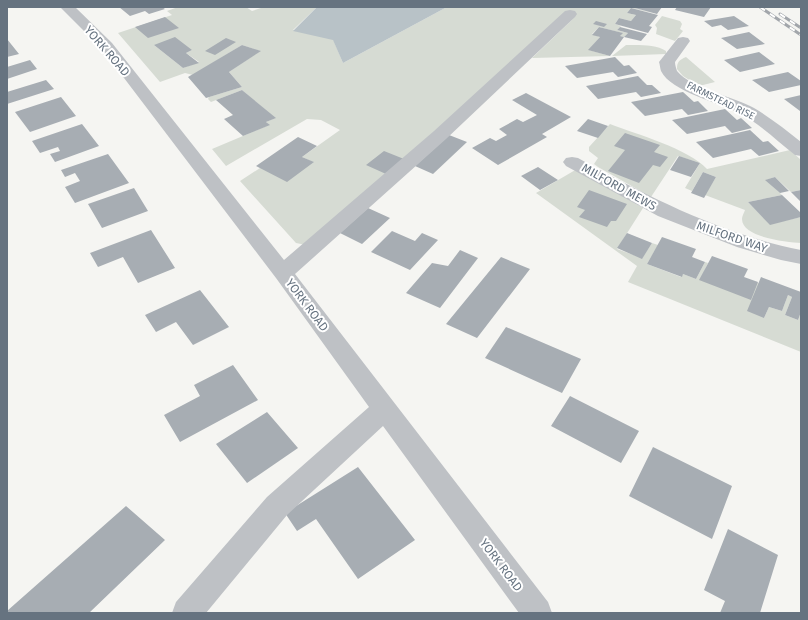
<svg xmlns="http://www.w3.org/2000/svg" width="808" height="620" font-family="'Fira Sans',sans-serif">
<rect width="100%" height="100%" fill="#f5f5f2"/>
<path fill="#d6dbd3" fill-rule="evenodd" d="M 178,7 L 246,7 L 252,11 L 264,7 L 317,7 L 293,30 L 333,39 L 343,63 L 447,7 L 636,7 L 635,8 L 657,14 L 631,8 L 627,13 L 636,15 L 631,21 L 619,18 L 615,24 L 621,26 L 617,30 L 628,33 L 624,37 L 620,36 L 622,33 L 599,27 L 592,34 L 600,37 L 589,50 L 610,56 L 532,58 L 574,18 L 446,121 L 306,245 L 296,243 L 240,181 L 260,168 L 313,162 L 302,157 L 340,130 L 321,120 L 307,119 L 226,166 L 212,149 L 269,125 L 266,122 L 275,118 L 242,90 L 211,102 L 208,99 L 209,97 L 242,87 L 229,72 L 260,51 L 242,45 L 193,75 L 185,73 L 160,82 L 118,33 L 172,15 L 167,11 ZM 154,45 L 192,50 L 186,53 L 199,62 L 183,68 Z
M 662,16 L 680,21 L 682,24 L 680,29 L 683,31 L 675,41 L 656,34 L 657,28 L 655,25 Z
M 626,45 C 638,45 656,44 666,51 L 666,54 L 612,56 Z
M 686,57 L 715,82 L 699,86 L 683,76 L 677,69 C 677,62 679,60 686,57 Z
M 610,124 C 636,134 689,149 707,169 L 790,150 L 801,160 L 801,190 L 791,192 L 775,177 L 766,180 L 782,195 L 748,202 L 770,224 L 801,217 L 801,243 C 788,242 742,238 742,219 C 742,216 744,213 745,210 L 705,195 L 716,177 L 703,172 L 692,191 L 685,188 L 700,163 L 678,156 L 651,197 L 598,167 L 594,164 L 598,158 L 589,151 L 589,147 Z
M 577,169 L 643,208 L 617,249 L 642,258 L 652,243 L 658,245 L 647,264 L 681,277 L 683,274 L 696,279 L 705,262 L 708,263 L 700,280 L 759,283 L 764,318 L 769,307 L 782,311 L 788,295 L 792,297 L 785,315 L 798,320 L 801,312 L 801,352 L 628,282 L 637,266 L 536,193 Z"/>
<path fill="#b8c2c7" d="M 317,7 L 447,7 L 343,63 L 333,40 L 293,31 Z"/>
<path fill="#a7adb3" d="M 119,7 L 162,7 L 165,9 L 149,14 L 145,11 L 130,16 Z
M 636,7 L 662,7 L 657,14 L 635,8 Z
M 677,7 L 711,7 L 704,17 L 675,10 Z
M 631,8 L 658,15 L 649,26 L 652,27 L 648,33 L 615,24 L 619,18 L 631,21 L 636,15 L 627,13 Z
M 734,16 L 749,26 L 728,30 L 721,25 L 712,27 L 704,21 Z
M 165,17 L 179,28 L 148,38 L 135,27 Z
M 596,21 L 607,24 L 604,27 L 593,24 Z
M 599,27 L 623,33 L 620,36 L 624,37 L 610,56 L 588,50 L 600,37 L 592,35 Z
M 620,27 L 647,34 L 641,41 L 624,37 L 628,33 L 617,30 Z
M 749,32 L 765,44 L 737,49 L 721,38 Z
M 175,37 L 192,50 L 186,53 L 199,63 L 183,68 L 154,45 Z
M 226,38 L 236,42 L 215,55 L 205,51 Z
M 7,39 L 19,54 L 7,57 Z
M 242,45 L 261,51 L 229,72 L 242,87 L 206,98 L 188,77 Z
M 759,52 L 775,64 L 740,72 L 724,60 Z
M 615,57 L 624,66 L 629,65 L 637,73 L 618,77 L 613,72 L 577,78 L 565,66 Z
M 30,60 L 37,69 L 7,79 L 7,67 Z
M 788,72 L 801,81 L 801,85 L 769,92 L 752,80 Z
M 638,76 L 647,85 L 652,85 L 661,93 L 641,97 L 636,92 L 598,99 L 586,86 Z
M 46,80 L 54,89 L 7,104 L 7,92 Z
M 242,90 L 276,118 L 266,122 L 270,125 L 243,136 L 224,119 L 233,115 L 216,100 Z
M 683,92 L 694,102 L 698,101 L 708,111 L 688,115 L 682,109 L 645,116 L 631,102 Z
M 526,93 L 571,117 L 542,134 L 547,137 L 498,165 L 472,148 L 490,138 L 496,141 L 507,135 L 499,129 L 517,119 L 523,122 L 537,115 L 512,100 Z
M 801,95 L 800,111 L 784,99 Z
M 61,97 L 76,116 L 30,132 L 15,112 Z
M 725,109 L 737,120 L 741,118 L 752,128 L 732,133 L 725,126 L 687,134 L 672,120 Z
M 588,119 L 608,126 L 598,138 L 577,131 Z
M 82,124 L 99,146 L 55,162 L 50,154 L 60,151 L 58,147 L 40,153 L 32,141 Z
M 750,130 L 763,142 L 768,141 L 779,151 L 759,156 L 751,149 L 713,158 L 696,142 Z
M 625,133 L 660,145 L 654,152 L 668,157 L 660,167 L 653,165 L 639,183 L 608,171 L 625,150 L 614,146 Z
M 449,135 L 467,142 L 433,174 L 415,166 Z
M 298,137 L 317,146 L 302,157 L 314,162 L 287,182 L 256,166 Z
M 384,151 L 404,159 L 386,174 L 366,165 Z
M 108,154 L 129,183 L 75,203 L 65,187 L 80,181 L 75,173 L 65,177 L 61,170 Z
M 679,156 L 700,163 L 691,177 L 670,170 Z
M 538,167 L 558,180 L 540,190 L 521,176 Z
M 703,172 L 716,177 L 704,198 L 691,193 Z
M 775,177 L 789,191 L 780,193 L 765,180 Z
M 134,188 L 148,211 L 102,228 L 88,204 Z
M 589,190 L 627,204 L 616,221 L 611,221 L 607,227 L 579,217 L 585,210 L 577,207 Z
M 801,190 L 801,202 L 791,192 Z
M 782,195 L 801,213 L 801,217 L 770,225 L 748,202 Z
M 368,208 L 390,218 L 362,244 L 340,233 Z
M 151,230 L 175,268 L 138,283 L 123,257 L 98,267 L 90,253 Z
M 392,231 L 415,241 L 422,233 L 438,240 L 410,270 L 371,252 Z
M 627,233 L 652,243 L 642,259 L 617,248 Z
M 662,237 L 696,249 L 692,257 L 705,262 L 696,279 L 683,274 L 682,277 L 647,264 Z
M 460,250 L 478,258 L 440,308 L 406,293 L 432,263 L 448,266 Z
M 712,256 L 748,269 L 744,277 L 758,282 L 751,300 L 699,280 Z
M 501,257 L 530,269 L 477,338 L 446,324 Z
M 761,277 L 801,292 L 801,312 L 798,320 L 785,315 L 792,297 L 788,295 L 782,311 L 769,307 L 764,318 L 747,311 Z
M 200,290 L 229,327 L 193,345 L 176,322 L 156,332 L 145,315 Z
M 506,327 L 581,359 L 562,393 L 485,358 Z
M 233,365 L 258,400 L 180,442 L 164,415 L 200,396 L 194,385 Z
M 570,396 L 639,431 L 621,463 L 551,426 Z
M 267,412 L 298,448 L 247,483 L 216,444 Z
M 653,447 L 732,486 L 712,539 L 629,496 Z
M 358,467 L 415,540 L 358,579 L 316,519 L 297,531 L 285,513 Z
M 126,506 L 165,540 L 89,613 L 7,613 L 7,611 Z
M 728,529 L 778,555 L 760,613 L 720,613 L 725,601 L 704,590 Z"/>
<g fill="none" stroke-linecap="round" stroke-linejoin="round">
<path fill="#bec1c5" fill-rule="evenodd" d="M 60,7 L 75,7 L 112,43 L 284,260 L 434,131 L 565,11 L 570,10 L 575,11 L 577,14 L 575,17 L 446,139 L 295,274 L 548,602 L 552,613 L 519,613 L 383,426 L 287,515 L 206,613 L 172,613 L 176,602 L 267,497 L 369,407 L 276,278 L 102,49 Z
M 683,37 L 688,38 L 690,41 L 675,62 C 675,65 676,68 677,71 C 690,88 735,97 754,108 C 771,118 786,130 801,142 L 801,156 L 795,155 C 777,141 761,125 741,114 C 721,103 671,92 661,71 C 660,68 660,65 659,62 L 678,38 Z
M 572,157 L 578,158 C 649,197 721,234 801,250 L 801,264 L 781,260 L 737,247 L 658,216 L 566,166 L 563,162 L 566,158 Z"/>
<g stroke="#a2a6ab" stroke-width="3">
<path id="rail" d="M 760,7 L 801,35
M 780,14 L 801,28"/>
</g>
<use href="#rail" stroke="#fff" stroke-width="2" stroke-dasharray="6" stroke-linecap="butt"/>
</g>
<g text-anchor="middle" stroke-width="4" stroke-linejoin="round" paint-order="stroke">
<g font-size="10" fill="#667380" stroke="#fff">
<text transform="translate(721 100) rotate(26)" y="4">FARMSTEAD RISE</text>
</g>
<g font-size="12" fill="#667380" stroke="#fff">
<text transform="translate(107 51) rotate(49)" y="4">YORK ROAD</text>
<text transform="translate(619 187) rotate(29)" y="4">MILFORD MEWS</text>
<text transform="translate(732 237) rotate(19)" y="4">MILFORD WAY</text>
<text transform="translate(307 305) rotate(53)" y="4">YORK ROAD</text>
<text transform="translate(501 565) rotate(53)" y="4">YORK ROAD</text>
</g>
</g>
<rect width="808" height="620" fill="none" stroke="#667380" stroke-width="16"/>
</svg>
